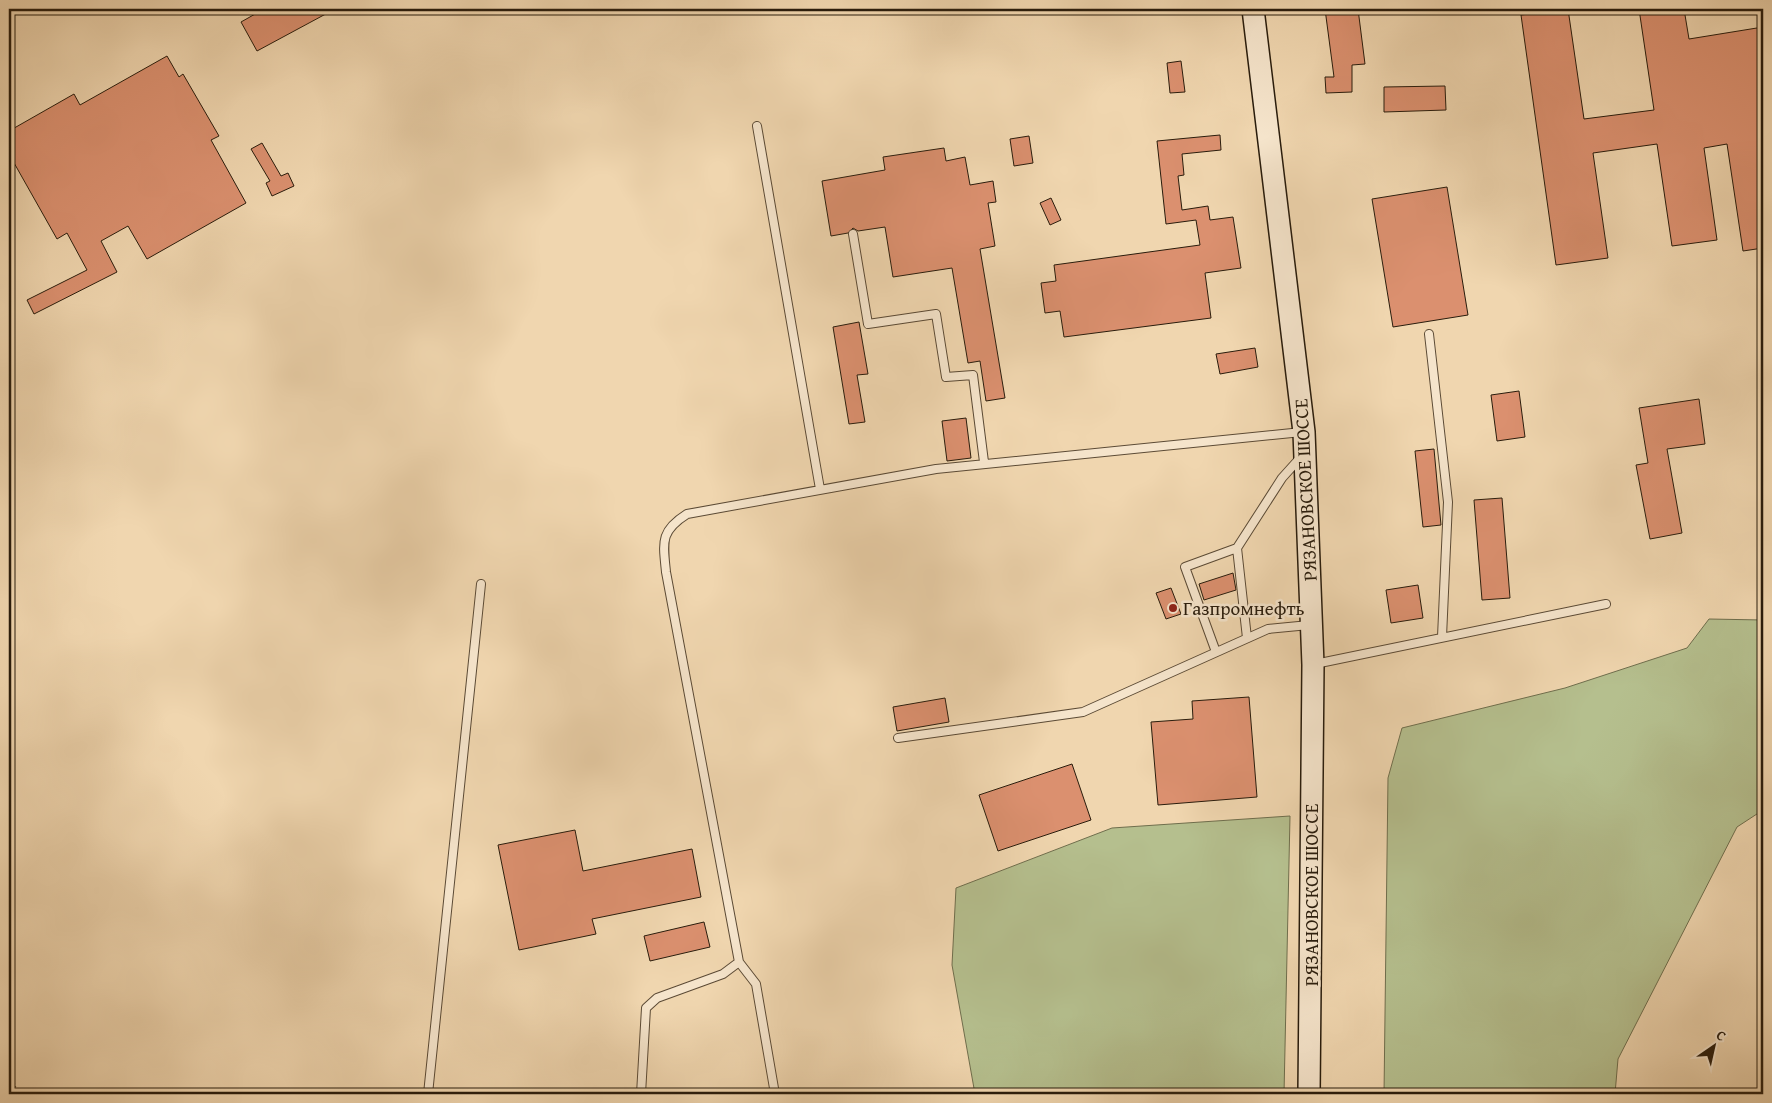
<svg xmlns="http://www.w3.org/2000/svg" width="1772" height="1103" font-family="'Gentium Book Plus',serif">
<rect width="100%" height="100%" fill="#f0d6af"/>
<filter id="stains"><feTurbulence type="fractalNoise" baseFrequency=".004" numOctaves="4"/><feColorMatrix values="0 0 0 0 .2 0 0 0 0 .09 0 0 0 0 .02 0 0 0 .5 -.17"/></filter>
<radialGradient id="worn" r=".72"><stop offset=".6" stop-color="#630" stop-opacity="0"/><stop offset="1" stop-color="#630" stop-opacity=".3"/></radialGradient>
<path fill="#b5bf8e" stroke="#6f6e4d" d="M 1709,619 L 1763,620 L 1763,810 L 1737,827 L 1618,1059 L 1615,1094 L 1384,1094 L 1388,778 L 1402,728 L 1565,688 L 1687,648 Z
M 1290,816 L 1284,1094 L 975,1094 L 952,965 L 956,888 L 1112,828 Z"/>
<path fill="#db906f" stroke="#291c0c" d="M 264,9 L 335,9 L 257,51 L 241,22 Z
M 1325,9 L 1358,9 L 1365,64 L 1352,65 L 1352,92 L 1326,93 L 1325,77 L 1334,77 Z
M 1568,9 L 1584,119 L 1654,110 L 1639,9 L 1684,9 L 1689,39 L 1763,27 L 1763,248 L 1743,251 L 1727,144 L 1704,148 L 1717,240 L 1672,246 L 1657,144 L 1593,153 L 1608,258 L 1556,265 L 1521,15 Z
M 167,56 L 179,77 L 183,74 L 219,136 L 211,140 L 246,203 L 147,259 L 128,226 L 101,241 L 117,272 L 34,314 L 27,300 L 87,270 L 67,233 L 57,239 L 9,154 L 9,131 L 74,94 L 80,105 Z
M 1181,61 L 1185,92 L 1170,93 L 1167,63 Z
M 1445,86 L 1446,110 L 1384,112 L 1384,87 Z
M 1220,135 L 1221,150 L 1182,154 L 1184,175 L 1178,176 L 1182,210 L 1208,206 L 1210,220 L 1233,217 L 1241,268 L 1205,273 L 1211,318 L 1064,337 L 1060,311 L 1045,313 L 1041,283 L 1056,281 L 1054,265 L 1200,245 L 1196,220 L 1166,224 L 1157,141 Z
M 1029,136 L 1033,163 L 1014,166 L 1010,139 Z
M 262,143 L 281,176 L 288,173 L 294,186 L 272,196 L 266,183 L 270,181 L 251,149 Z
M 944,148 L 946,161 L 965,157 L 970,185 L 993,181 L 996,202 L 988,203 L 995,246 L 980,249 L 1005,398 L 986,401 L 980,361 L 968,363 L 952,268 L 893,277 L 885,227 L 858,231 L 853,228 L 848,233 L 831,236 L 822,181 L 885,170 L 883,157 Z
M 1447,187 L 1468,315 L 1393,327 L 1372,199 Z
M 1051,198 L 1061,220 L 1050,225 L 1040,203 Z
M 859,322 L 868,374 L 857,375 L 865,422 L 849,424 L 833,327 Z
M 1255,348 L 1258,367 L 1220,374 L 1216,354 Z
M 1519,391 L 1525,437 L 1497,441 L 1491,395 Z
M 1699,399 L 1705,444 L 1667,449 L 1682,533 L 1650,539 L 1636,465 L 1648,463 L 1639,408 Z
M 966,418 L 971,458 L 947,461 L 942,421 Z
M 1434,449 L 1441,525 L 1423,527 L 1415,451 Z
M 1502,498 L 1510,598 L 1482,600 L 1474,500 Z
M 1233,573 L 1236,590 L 1204,600 L 1199,584 Z
M 1418,585 L 1423,618 L 1391,623 L 1386,590 Z
M 1171,588 L 1181,614 L 1166,619 L 1156,593 Z
M 1249,697 L 1257,797 L 1158,805 L 1151,722 L 1193,719 L 1192,701 Z
M 945,698 L 949,722 L 897,731 L 893,707 Z
M 1072,764 L 1091,820 L 998,851 L 979,795 Z
M 575,830 L 583,871 L 692,849 L 701,897 L 592,919 L 596,934 L 519,950 L 498,845 Z
M 704,922 L 710,947 L 650,961 L 644,936 Z"/>
<g fill="none" stroke-linecap="round" stroke-linejoin="round">
<g stroke="#5b4a35" stroke-width="10">
<path id="lane" d="M 757,126 L 820,489
M 853,234 L 868,324 L 936,314 L 946,377 L 973,375 L 984,462
M 1429,334 L 1448,502 L 1442,637
M 1237,548 L 1247,638
M 1216,652 L 1185,567 L 1237,548 L 1282,478 L 1300,458
M 1315,664 L 1606,604
M 898,738 L 1083,712 L 1268,629 L 1309,625
M 739,962 L 756,984 L 775,1094
M 428,1094 L 481,584
M 641,1094 L 646,1008 L 657,998 L 723,974 L 739,962 L 666,572 C 663,542 660,531 687,514 L 936,469 L 1302,432"/>
</g>
<g stroke="#291c0c" stroke-width="24">
<path id="secondary" d="M 1253,9 L 1304,432 L 1313,665 L 1309,1094"/>
</g>
<path stroke="#291c0c" stroke-width="3" stroke-dasharray="1 2.5" stroke-linecap="butt" d="M 9,1070 L 17,1094"/>
<use href="#lane" stroke="#f5e4cb" stroke-width="8"/>
<use href="#secondary" stroke="#f5e4cb" stroke-width="21"/>
</g>
<circle fill="#8f2418" stroke="#f5e4cb" stroke-width="2" cx="1173" cy="608" r="5"/>
<g text-anchor="middle" stroke-width="5" stroke-linejoin="round" paint-order="stroke">
<g font-size="19" fill="#291c0c" stroke="#f5e4cb">
<text transform="translate(1305 490) rotate(-93)" y="7">РЯЗАНОВСКОЕ ШОССЕ</text>
<text transform="translate(1311 895) rotate(-90)" y="7">РЯЗАНОВСКОЕ ШОССЕ</text>
</g>
<g font-size="19" fill="#291c0c" stroke="#f5e4cb" text-anchor="start">
<text x="1183" y="615">Газпромнефть</text>
</g>
</g>
<rect width="1772" height="1103" fill="none" stroke="#f0d6af" stroke-width="30"/>
<rect x="10" y="10" width="1752" height="1083" fill="none" stroke="#291c0c" stroke-width="2.5"/>
<rect x="15" y="15" width="1742" height="1073" fill="none" stroke="#291c0c"/>
<g transform="translate(1714 1046) rotate(34)" stroke="#f5e4cb" stroke-width="4" paint-order="stroke">
<path d="M0-4L9 19L0 12L-9 19Z" fill="#291c0c"/>
<text y="-8" font-size="14" font-weight="bold" text-anchor="middle" fill="#291c0c">С</text>
</g>
<rect width="100%" height="100%" filter="url(#stains)"/>
<rect width="100%" height="100%" fill="url(#worn)"/>
</svg>
